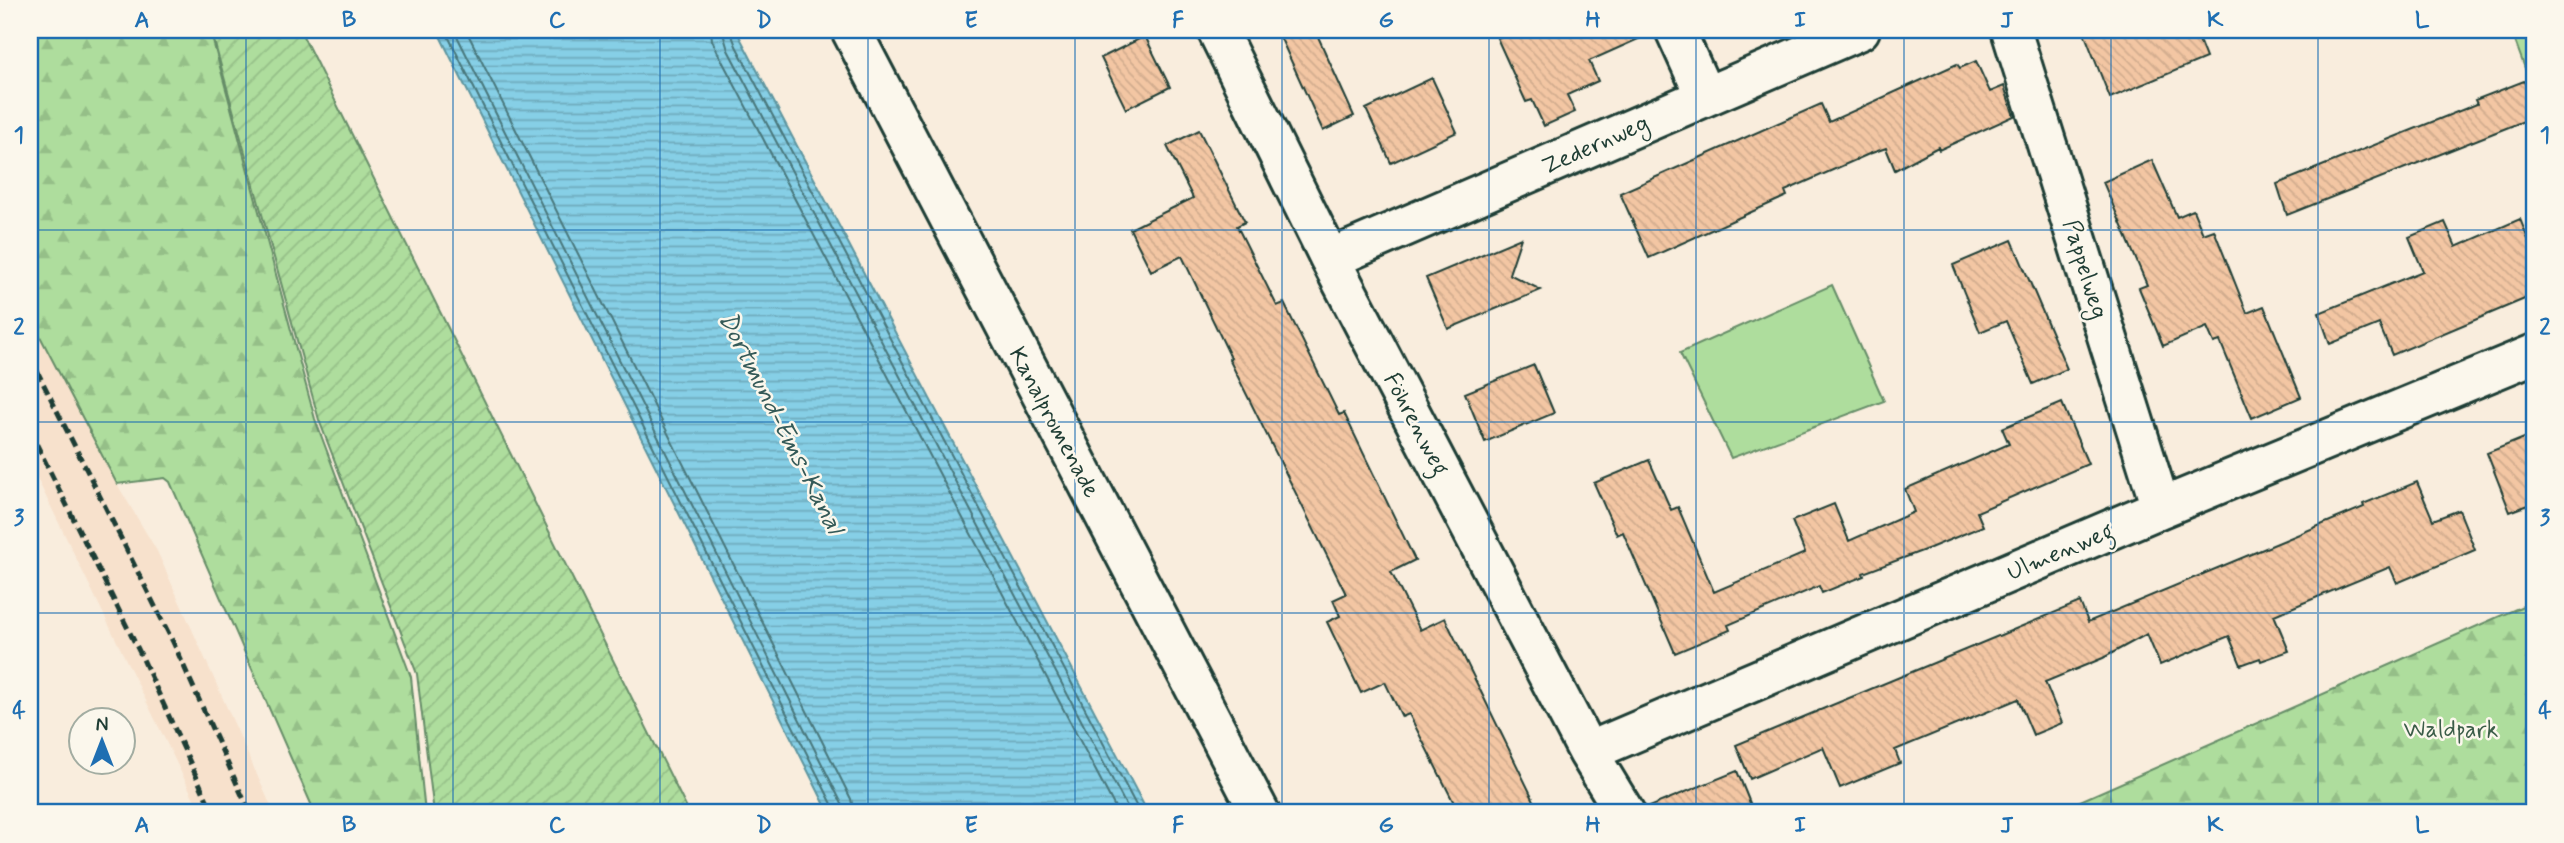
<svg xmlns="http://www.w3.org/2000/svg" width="2564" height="843" font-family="Mynerve,sans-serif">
<defs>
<pattern id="forest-firs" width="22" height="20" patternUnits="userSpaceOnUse" patternTransform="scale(1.75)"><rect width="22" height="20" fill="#aedd9d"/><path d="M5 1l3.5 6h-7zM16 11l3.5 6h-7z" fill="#95bf88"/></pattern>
<pattern id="garden-furrows" width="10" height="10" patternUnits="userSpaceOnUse" patternTransform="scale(1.75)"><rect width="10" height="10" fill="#aedd9d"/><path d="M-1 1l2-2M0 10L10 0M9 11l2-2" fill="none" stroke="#95bf88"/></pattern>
<pattern id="water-rules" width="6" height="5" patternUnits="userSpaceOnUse" patternTransform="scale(1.75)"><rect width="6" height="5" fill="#86cfe6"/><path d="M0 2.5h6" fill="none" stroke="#6da9bb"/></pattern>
<pattern id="building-back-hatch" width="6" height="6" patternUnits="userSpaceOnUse" patternTransform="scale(1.75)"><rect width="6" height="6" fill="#f3c6a3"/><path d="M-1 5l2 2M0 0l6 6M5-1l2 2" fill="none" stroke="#d0ab8d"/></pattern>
</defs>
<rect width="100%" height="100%" fill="#f9eddd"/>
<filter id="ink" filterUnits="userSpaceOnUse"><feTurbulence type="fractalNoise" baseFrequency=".0143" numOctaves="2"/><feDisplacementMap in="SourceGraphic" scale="14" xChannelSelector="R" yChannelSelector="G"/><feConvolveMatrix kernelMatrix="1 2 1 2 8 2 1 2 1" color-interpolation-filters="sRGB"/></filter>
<g filter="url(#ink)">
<path fill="#f7e1cc" d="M 30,317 L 117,484 L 157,551 L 274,813 L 201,813 L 30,464 Z"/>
<path fill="url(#forest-firs)" stroke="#668d68" stroke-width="2" d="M 30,30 L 210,30 L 315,419 L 411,677 L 425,813 L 315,813 L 170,482 L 165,478 L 117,484 L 30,317 Z
M 2534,601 L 2534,813 L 2053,813 Z"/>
<path fill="#aedd9d" stroke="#668d68" stroke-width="2" d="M 2511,30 L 2534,30 L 2534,93 Z
M 1832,285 L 1884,401 L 1731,458 L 1680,353 Z"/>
<path fill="url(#garden-furrows)" stroke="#668d68" stroke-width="2" d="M 211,30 L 300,30 L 689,813 L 434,813 L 417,674 L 319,420 Z"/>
<path fill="url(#water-rules)" stroke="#5d959f" stroke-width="2" d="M 437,30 L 736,30 L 1148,813 L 829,813 Z"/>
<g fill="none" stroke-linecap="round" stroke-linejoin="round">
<path stroke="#48777b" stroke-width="2" d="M 445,30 L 834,808 L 835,813
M 454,30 L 842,804 L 844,813
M 466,30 L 851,799 L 854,813
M 711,30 L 712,40 L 719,55 L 1118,813
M 722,30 L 728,50 L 1130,813
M 730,30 L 736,46 L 1140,813"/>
</g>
<path fill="url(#building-back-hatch)" stroke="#1f3d34" stroke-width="2" d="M 1277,30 L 1315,30 L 1354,116 L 1323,131 Z
M 1516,30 L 1653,30 L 1654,32 L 1589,61 L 1598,81 L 1567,95 L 1575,112 L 1544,126 L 1532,100 L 1526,102 L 1497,38 Z
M 2083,30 L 2195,30 L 2206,58 L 2110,98 Z
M 1145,36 L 1170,87 L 1126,109 L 1101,58 Z
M 1976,61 L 1990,92 L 2004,86 L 2014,116 L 1939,150 L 1938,147 L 1895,170 L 1886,148 L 1869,154 L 1785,191 L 1787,196 L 1649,258 L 1620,193 L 1821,104 L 1829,122 L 1957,64 L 1960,68 Z
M 1432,78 L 1457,132 L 1391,163 L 1366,109 Z
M 2524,81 L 2534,108 L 2534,117 L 2287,215 L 2277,184 L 2477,104 L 2475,100 Z
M 1199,130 L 1245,222 L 1237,226 L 1277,306 L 1284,303 L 1339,415 L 1344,413 L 1415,560 L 1391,572 L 1420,630 L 1445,618 L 1540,813 L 1459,813 L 1409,714 L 1402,717 L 1385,682 L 1361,693 L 1327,622 L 1340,616 L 1333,600 L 1346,594 L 1229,359 L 1231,358 L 1182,256 L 1151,271 L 1130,229 L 1193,198 L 1167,146 Z
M 2152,160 L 2177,217 L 2193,210 L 2203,234 L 2214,230 L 2247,313 L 2264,306 L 2301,397 L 2252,418 L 2220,341 L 2214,343 L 2207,327 L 2163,346 L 2139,288 L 2147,285 L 2103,182 Z
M 2520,219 L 2534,254 L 2534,295 L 2392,355 L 2379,324 L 2330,344 L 2319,313 L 2423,271 L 2409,237 L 2445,222 L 2456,247 Z
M 1521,238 L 1509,274 L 1541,290 L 1448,329 L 1426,278 Z
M 2012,240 L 2067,369 L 2033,384 L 2006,321 L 1980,332 L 1953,265 Z
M 1534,365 L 1554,413 L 1485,442 L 1465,393 Z
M 2062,403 L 2088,464 L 1977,512 L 1983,526 L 1930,548 L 1863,573 L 1864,576 L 1822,593 L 1819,586 L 1728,625 L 1730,630 L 1675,653 L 1623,532 L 1617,535 L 1594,483 L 1649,460 L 1671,510 L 1678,507 L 1714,592 L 1805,553 L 1792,521 L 1834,504 L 1849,541 L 1914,512 L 1905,489 L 2009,444 L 2002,428 Z
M 2534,434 L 2534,503 L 2510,512 L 2487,453 Z
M 2417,482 L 2433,520 L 2459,510 L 2475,550 L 2397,583 L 2390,567 L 2274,615 L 2289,651 L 2261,661 L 2260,658 L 2241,665 L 2229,636 L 2160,665 L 2147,634 L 2103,658 L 2045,682 L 2062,723 L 2033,735 L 2018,699 L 1895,750 L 1900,763 L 1840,788 L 1823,747 L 1750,779 L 1736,745 L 2080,602 L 2088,622 L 2364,507 L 2363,504 Z
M 1737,771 L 1754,813 L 1647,813 L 1646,808 Z"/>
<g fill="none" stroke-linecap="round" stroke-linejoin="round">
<g stroke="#1f3d34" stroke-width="44">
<path id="minor" d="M 851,30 L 1260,813
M 1217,30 L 1330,259 L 1588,752 L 1625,813
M 1675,30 L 1705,96
M 2011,30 L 2161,508
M 1330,259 L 1860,30
M 1588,752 L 2161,508 L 2534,354"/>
</g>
<use href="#minor" stroke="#fbf7ec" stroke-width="38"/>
<path stroke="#1f3d34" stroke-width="5" stroke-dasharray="10 5" stroke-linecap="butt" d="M 30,357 L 173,642 L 250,813
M 30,431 L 142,657 L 213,813"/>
</g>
</g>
<path fill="none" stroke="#1f6fb2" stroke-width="2" stroke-opacity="0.55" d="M 246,30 L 246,813M 453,30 L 453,813M 660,30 L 660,813M 868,30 L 868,813M 1075,30 L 1075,813M 1282,30 L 1282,813M 1489,30 L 1489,813M 1696,30 L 1696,813M 1904,30 L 1904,813M 2111,30 L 2111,813M 2318,30 L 2318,813M 30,230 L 2534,230M 30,422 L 2534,422M 30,613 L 2534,613"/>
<g text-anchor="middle" stroke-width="5" stroke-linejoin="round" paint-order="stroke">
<g font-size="24" fill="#1f3d34" stroke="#fbf7ec">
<text transform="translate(1595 144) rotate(-24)" y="8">Zedernweg</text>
<text transform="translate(2086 269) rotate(73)" y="8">Pappelweg</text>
<text transform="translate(1055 422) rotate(62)" y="8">Kanalpromenade</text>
<text transform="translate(1417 424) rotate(62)" y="8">Föhrenweg</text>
<text transform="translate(2060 551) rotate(-23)" y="8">Ulmenweg</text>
</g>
<g font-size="24" fill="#3c5d49" stroke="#fbf7ec">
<text x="2451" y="737">Waldpark</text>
</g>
<g font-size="26" font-style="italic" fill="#345a58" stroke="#fbf7ec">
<text transform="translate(782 422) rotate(63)" y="9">Dortmund-Ems-Kanal</text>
</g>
</g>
<rect width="2564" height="843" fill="none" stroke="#fbf7ec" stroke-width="77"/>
<g transform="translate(102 741)"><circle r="33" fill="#fbf7ec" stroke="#a3ada2" stroke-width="2"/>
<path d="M0-5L12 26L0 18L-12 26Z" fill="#1f6fb2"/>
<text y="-10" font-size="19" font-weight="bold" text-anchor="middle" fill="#1f3d34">N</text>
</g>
<rect x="38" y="38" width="2488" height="766" fill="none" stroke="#1f6fb2" stroke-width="2.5"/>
<g font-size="23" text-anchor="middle" font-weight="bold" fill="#1f6fb2">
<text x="142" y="27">A</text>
<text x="349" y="27">B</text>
<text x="557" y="27">C</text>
<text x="764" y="27">D</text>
<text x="971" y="27">E</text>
<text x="1178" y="27">F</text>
<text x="1386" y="27">G</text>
<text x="1593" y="27">H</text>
<text x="1800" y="27">I</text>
<text x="2007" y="27">J</text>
<text x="2215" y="27">K</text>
<text x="2422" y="27">L</text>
<text x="19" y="142">1</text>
<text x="2545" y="142">1</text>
<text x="19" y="334">2</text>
<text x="2545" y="334">2</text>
<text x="19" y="525">3</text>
<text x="2545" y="525">3</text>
<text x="19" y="717">4</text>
<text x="2545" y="717">4</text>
<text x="142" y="832">A</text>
<text x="349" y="832">B</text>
<text x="557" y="832">C</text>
<text x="764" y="832">D</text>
<text x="971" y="832">E</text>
<text x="1178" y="832">F</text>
<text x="1386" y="832">G</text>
<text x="1593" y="832">H</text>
<text x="1800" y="832">I</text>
<text x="2007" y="832">J</text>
<text x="2215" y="832">K</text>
<text x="2422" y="832">L</text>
</g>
</svg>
